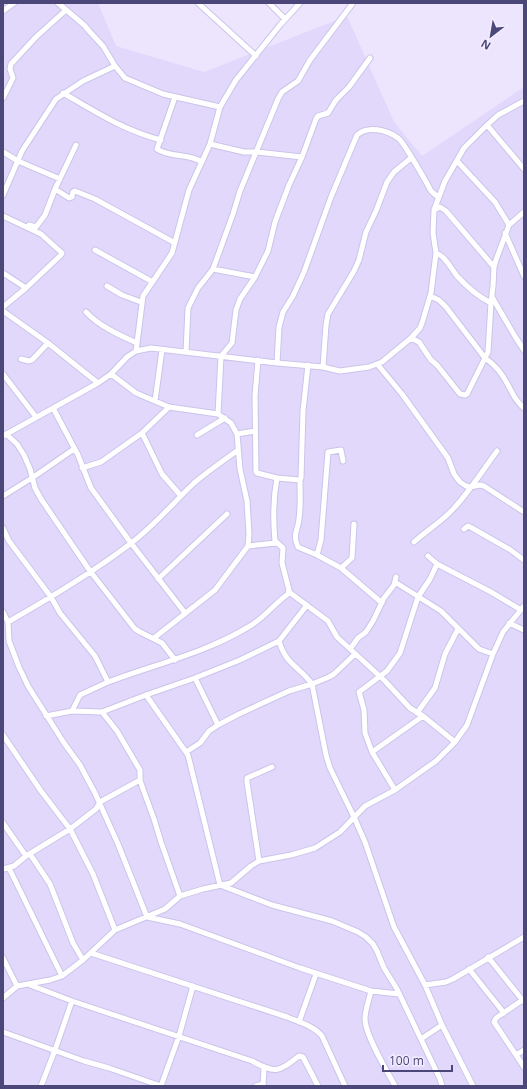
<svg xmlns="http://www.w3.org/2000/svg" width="527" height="1089" font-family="'Open Sans',sans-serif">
<rect width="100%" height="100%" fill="#ede4fe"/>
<path fill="#e2d8fc" d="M 3,3 L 98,3 L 116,46 L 204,72 L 347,16 L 394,122 L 422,156 L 524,87 L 524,1086 L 3,1086 Z"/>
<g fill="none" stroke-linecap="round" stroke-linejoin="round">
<g stroke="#cbc4e9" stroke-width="7">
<path id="minor" d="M 58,3 L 84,25 L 90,32 L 103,46 L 115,66 L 125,78 L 163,94 L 220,107
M 198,3 L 256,56
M 269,3 L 285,19
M 3,11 L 14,3
M 63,93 C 96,112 123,130 161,140
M 175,97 L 157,149 C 170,158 189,153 202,162
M 3,98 L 13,78 L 10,69 L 11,64 L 36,37 L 66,10
M 487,125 L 524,169
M 210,144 L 244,152 L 257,152 L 302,157
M 3,152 L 18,161 L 60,179
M 457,161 L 495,202 L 509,225
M 55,189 L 69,198 L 72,197 L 73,192 L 75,191 L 95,199 L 175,243
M 3,195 L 22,151 L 56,99 L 83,81 L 115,66
M 434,210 L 440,207 L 446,211 L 494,267
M 3,216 L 41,234 L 62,253 L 61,255 L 26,288 L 3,307
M 29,225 L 36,227 L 45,215 L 55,189 L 76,145
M 505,233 L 524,276
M 95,250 L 151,281
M 436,253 C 446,257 450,267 457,276 C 467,287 477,296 491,303
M 213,269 L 255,277
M 3,273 L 26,288
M 107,286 L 122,295 L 141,302
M 430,296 L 439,300 L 446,307 L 485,358 C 494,364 503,375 508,385 C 513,394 515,401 524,408
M 492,297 L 516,338 L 524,350
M 3,311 L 48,343 L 98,383
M 86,312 C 99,326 119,335 137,343
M 411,338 L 419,342 L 431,360 L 437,365 L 460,394 L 465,395 L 467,394 L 488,352 L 491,303 L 493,286 L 494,267 L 496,260 L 509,225 L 524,212
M 136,351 L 143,296 L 172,253 L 189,190 L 210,144 L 220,107 L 236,80 L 280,25 L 300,3
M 186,352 L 188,308 L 198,288 L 213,269 L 233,214 L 240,191 L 278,99 L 282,92 L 298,81 L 310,60 L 353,3
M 21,359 L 29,361 L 32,360 L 48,343
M 258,360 L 255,396 L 256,472 L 257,473 L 277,478 L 300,480 L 301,478 L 303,411 L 308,365
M 277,363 L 279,327 L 283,312 L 293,296 L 304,272 L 331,197 L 357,135 C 368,125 387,130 398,138 C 403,141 427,183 431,191 L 438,197
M 378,365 L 402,394 L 448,458 L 454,474 L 460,482 L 466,486 L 470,487 L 480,485 L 484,486 L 524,512
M 323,367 L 326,325 L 328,314 L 354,271 L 359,260 L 366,232 L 376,211 L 387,182 L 394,172 L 411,158
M 3,374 L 36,417
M 111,374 L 136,393 L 169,407 L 218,414 L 231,423 L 237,434 L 240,469 L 247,501 L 249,534 L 248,546 L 215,590 L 154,638
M 155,401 L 162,350
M 53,408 L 78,455 L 91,488 L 131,543 L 185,613
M 218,414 L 221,356 L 232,343 L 236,310 L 240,299 L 255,277 L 268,251 L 275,222 L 289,185 L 302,157 L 316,119 L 318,116 L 328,113 L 336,100 L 349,87 L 370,58
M 142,433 L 162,474 L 181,496
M 6,434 L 17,444 L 24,455 L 30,469 L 35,488 L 41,499 L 90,571 L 135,629 L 140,632 L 162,643 L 175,660
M 237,434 L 255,431
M 197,435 L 225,418
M 3,436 L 98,383 L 111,374 L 127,357 L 136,351 L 151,348 L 277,363 L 323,367 L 340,371 L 369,367 L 382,362 L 411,338 L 420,328 L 422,323 L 431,293 L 436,253 L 433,233 L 434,210 L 445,181 L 464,148 L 487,125 L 498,115 L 524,101
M 82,468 L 101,462 L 142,433 L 169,407
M 300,480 C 300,493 301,506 299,519 C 298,530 292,535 298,547 L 317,555 L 341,568 L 382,603
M 3,496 L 32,478 L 74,449
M 3,528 L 9,541 L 51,597 L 60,613 L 95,656 L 108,682 C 156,664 206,653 250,626 C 264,618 274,604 288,594 L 289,590 L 282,563 L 283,548 L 275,541 C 273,520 273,499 277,478
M 464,529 L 468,526 L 472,528 L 509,549 L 524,560
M 414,542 C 427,530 443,521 454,508 C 470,491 483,470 497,451
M 248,546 L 276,543
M 317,555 L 321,540 L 328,452 L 341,450 L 343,461
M 428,556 L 437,564 L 491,592 L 521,610
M 341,568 L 352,558 L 354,524
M 158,579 L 227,514
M 395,582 L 441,611 L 479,649 L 493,654
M 289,592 L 328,621 L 337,637 L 384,680 L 410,708 L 423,716 L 455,742
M 3,612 L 8,622 L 9,641 L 19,667 L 28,686 L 64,743 L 80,765 L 95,793 L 118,844 L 147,917 L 180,924 L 300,968 L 371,991 L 399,994
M 8,622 C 50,598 92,573 130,544 C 154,526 173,503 194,483 C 208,471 223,461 238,450
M 509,623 L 524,630
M 279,641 C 286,665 299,666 312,684 L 326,755 L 330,768 L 354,817 L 365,842 L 394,927 L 425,985 L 442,1025 L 473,1086
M 350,649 L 358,638 L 366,632 L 373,621 L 384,598 L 394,585 L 396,577
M 195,678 L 218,725
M 146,695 L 188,755 L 220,885 L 272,905 L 332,921 L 358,932 L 366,937 L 373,944 L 377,951 L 384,968 L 397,989 L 440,1079 L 442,1086
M 72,711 L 80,695 L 108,682
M 102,712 L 117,731 L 140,770 L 140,780 L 143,789 L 154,819 L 161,842 L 180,896
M 417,713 L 435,688 L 445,654 L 458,629
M 46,716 L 72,711 L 102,712 L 146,695 L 195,678 L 240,660 L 279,641 L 307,605
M 3,735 L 41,791 L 70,829 L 93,874 L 115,930
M 186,752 L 200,743 L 209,731 L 218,725 L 239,714 L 289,691 L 312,684 L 329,677 L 334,674 L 355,654
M 372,752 L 423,716
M 395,790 L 372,752 L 365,733 L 364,710 L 359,692 L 387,671 L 400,653 L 418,597 L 430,579 L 437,564
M 3,823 L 26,856
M 30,854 L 50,884 L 73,943 L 83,960
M 259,861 L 247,782 L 247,778 L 272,767
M 9,868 L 62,976
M 3,869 L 14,866 L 26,856 L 70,829 L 96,809 L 100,802 L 140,780
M 91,953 L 287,1017 C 299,1022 314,1026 322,1036 L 345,1086
M 488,957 L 524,1002
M 3,958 L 17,986
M 469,969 L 504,1013
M 30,985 L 72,1001 L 252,1061 C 276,1074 278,1072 299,1056 L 303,1057 L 318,1086
M 425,985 L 446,982 L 453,979 L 524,937
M 371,991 C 369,1000 365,1010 365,1019 C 365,1035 387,1071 395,1086
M 3,998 L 17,986 L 50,980 L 62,976 L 83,960 L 115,930 L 165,909 L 180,896 L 203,889 L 231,883 L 251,866 L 259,861 L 291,855 L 315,848 L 340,832 L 365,806 L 395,790 L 436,761 L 455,742 L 467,725 L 493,654 L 503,632 L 524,606
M 299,1022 L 316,974
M 3,1032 L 84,1061 L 109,1068 L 161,1086
M 421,1039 L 442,1025
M 516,1055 L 524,1050
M 524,1067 L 494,1022 L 496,1018 L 524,999
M 41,1086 L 55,1050 L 72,1001
M 161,1086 L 179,1036 L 193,986
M 256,1086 L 263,1084
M 263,1086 L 264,1068"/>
</g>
<use href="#minor" stroke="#fff" stroke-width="5"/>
</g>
<rect width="527" height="1089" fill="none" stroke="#4b4779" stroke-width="8"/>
<g transform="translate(491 36) rotate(211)" stroke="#f3ecff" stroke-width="3" paint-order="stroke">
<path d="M0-3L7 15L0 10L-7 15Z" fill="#4b4779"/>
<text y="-6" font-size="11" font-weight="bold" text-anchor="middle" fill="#4b4779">N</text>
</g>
<path d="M383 1065v6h69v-6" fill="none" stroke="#4b4779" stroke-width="2"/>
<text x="389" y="1065" font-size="12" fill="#4b4779" stroke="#f3ecff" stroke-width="3" paint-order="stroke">100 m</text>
</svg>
